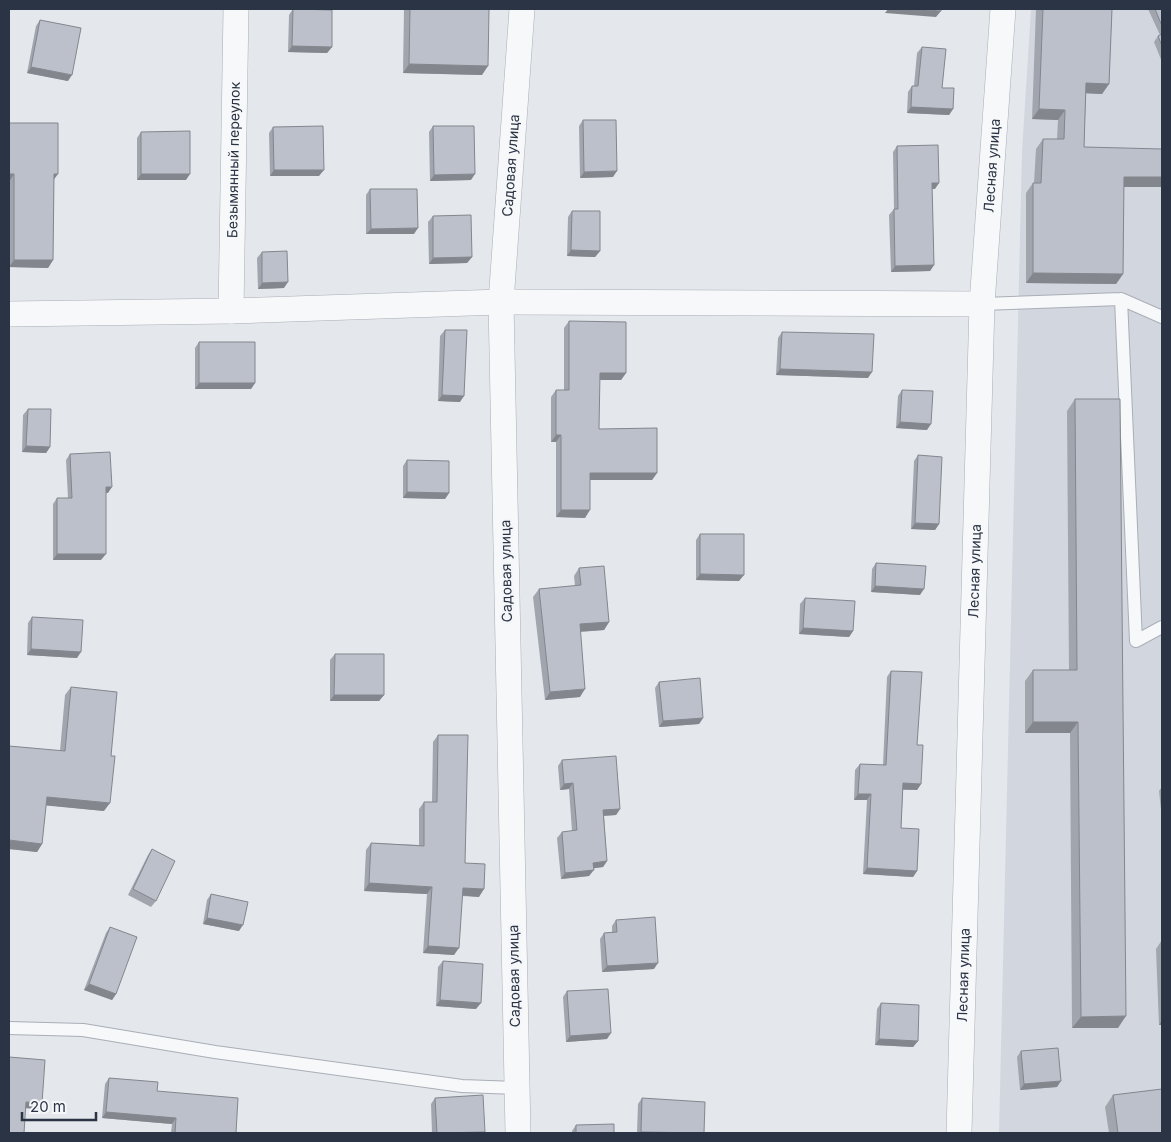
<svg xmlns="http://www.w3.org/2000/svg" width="1171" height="1142" font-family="Inter,sans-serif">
<rect width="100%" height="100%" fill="#e4e7ec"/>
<path fill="#d2d6de" d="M 1031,9 L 1162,9 L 1162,1133 L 999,1133 L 1022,152 Z"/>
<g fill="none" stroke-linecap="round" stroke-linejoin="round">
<g stroke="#a9aeb7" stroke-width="14">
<path id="lane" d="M 1121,299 L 1136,641 L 1162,627
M 982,304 L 1121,299 L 1162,317
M 9,1028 L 83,1030 L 215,1052 L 462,1086 L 516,1088"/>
</g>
<g stroke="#a9aeb7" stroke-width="26">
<g id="street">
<path id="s1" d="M 231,311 L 236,9"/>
<path d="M 9,314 L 231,311 L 501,302 L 982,304"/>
<path id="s2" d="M 518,1133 L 501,302 L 522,9"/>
<path id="s3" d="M 959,1133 L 982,304 L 1003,9"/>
</g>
</g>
<use href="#lane" stroke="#f7f8fa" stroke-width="12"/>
<use href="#street" stroke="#f7f8fa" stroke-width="25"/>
</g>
<path fill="#a1a5ae" d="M 293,9 L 332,47 L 327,53 L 288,52 L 289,15 Z
M 404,9 L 489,9 L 482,75 L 403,73 Z
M 1036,9 L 1112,9 L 1109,84 L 1102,94 L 1086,93 L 1084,147 L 1124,187 L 1123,274 L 1116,284 L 1026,283 L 1026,193 L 1033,183 L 1034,183 L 1036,149 L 1043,139 L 1057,139 L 1058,120 L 1032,119 Z
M 1148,9 L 1162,9 L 1162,62 L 1154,42 L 1158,36 L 1160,35 Z
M 40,20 L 68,81 L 27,73 L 36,26 Z
M 922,47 L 953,109 L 949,115 L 907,113 L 908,92 L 912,86 L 914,86 L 917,53 Z
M 583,120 L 613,177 L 580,178 L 579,126 Z
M 9,123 L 54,180 L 53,260 L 48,268 L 9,267 Z
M 433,126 L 471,180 L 430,181 L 429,132 Z
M 273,127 L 319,176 L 270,176 L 269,133 Z
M 141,132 L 186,180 L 137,180 L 137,138 Z
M 897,146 L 935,189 L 932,189 L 934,265 L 930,271 L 891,272 L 889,215 L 894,209 L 893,152 Z
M 370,189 L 414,234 L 366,234 L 366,195 Z
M 572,211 L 600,251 L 595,257 L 567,256 L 568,217 Z
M 433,216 L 472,257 L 467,263 L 429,264 L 428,222 Z
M 262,252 L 284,288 L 258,289 L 257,258 Z
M 569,321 L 626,373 L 621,380 L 599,380 L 599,429 L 657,473 L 652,480 L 590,480 L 585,518 L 556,517 L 556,442 L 551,442 L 551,397 L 556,390 L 564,390 L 564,328 Z
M 445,330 L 460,402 L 438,401 L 440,336 Z
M 782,332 L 868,378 L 776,375 L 778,338 Z
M 199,342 L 255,383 L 251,389 L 195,389 L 195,348 Z
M 902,390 L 927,430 L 896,428 L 898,396 Z
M 1075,399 L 1118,1028 L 1072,1028 L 1070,733 L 1025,733 L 1025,681 L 1033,670 L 1069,670 L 1067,411 Z
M 28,409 L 50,447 L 46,453 L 22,452 L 23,415 Z
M 70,454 L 108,493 L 106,493 L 101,560 L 53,560 L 53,504 L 57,498 L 68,498 L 66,460 Z
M 918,455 L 939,524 L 935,530 L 911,529 L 914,461 Z
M 407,460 L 449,493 L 445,499 L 403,498 L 403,466 Z
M 700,534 L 739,581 L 696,580 L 696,540 Z
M 876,563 L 920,595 L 871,592 L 872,569 Z
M 579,568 L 609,622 L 604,630 L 580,632 L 580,697 L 545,700 L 533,597 L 539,589 L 575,586 L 574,576 Z
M 805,598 L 853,631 L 849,637 L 799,634 L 800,604 Z
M 32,617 L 77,658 L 27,655 L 28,623 Z
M 335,654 L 384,695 L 379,701 L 330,701 L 330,660 Z
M 891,671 L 917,745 L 921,784 L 917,790 L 903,790 L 901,828 L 917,871 L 913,877 L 863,874 L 867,800 L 854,800 L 855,770 L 860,764 L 883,765 L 887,677 Z
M 659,682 L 703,718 L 699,724 L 659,727 L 655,688 Z
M 71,687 L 104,811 L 46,805 L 42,844 L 37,852 L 9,849 L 60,751 L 65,695 Z
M 438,735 L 465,863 L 479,897 L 462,896 L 454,955 L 423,953 L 427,894 L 364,891 L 366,850 L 371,843 L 419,845 L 419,809 L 424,802 L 432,802 L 433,742 Z
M 562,760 L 620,809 L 616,815 L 604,816 L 607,861 L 603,867 L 593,868 L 589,876 L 561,879 L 557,838 L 562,832 L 572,831 L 569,789 L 560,790 L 558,766 Z
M 1162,787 L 1162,819 L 1159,791 Z
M 152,849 L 156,901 L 151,907 L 128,895 L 148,855 Z
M 211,894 L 239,931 L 203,924 L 207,900 Z
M 616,920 L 654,969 L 602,972 L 600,939 L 604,933 L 612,932 L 612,926 Z
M 110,927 L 116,994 L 112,1000 L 84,990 L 106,933 Z
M 1162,940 L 1162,1025 L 1159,1025 L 1156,949 Z
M 443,961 L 476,1009 L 436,1006 L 438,967 Z
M 567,991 L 607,1039 L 566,1042 L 563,997 Z
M 881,1003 L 918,1041 L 913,1047 L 875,1045 L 877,1009 Z
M 1021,1051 L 1057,1087 L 1020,1090 L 1017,1057 Z
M 109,1078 L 157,1091 L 236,1133 L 171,1133 L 172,1124 L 102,1118 L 105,1084 Z
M 1113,1095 L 1162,1133 L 1109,1133 L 1105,1107 Z
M 435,1098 L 485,1132 L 484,1133 L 432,1133 L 431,1104 Z
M 642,1098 L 704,1133 L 637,1133 L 638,1104 Z
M 576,1125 L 614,1133 L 572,1133 L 572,1131 Z"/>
<path fill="#83868d" d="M 888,9 L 911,9 L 941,11 L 936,17 L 885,13 Z
M 292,46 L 332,47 L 327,53 L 288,52 Z
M 409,64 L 488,66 L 482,75 L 403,73 Z
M 31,67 L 72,75 L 68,81 L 27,73 Z
M 1086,83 L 1109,84 L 1102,94 L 1079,93 Z
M 911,107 L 953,109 L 949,115 L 907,113 Z
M 1039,109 L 1065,110 L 1058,120 L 1032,119 Z
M 274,170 L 324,170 L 319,176 L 270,176 Z
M 617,171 L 613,177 L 580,178 L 584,172 Z
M 9,174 L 14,174 L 9,182 Z
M 54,174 L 58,174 L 52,182 Z
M 141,174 L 190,174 L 186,180 L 137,180 Z
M 475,174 L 471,180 L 430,181 L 434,175 Z
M 1124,177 L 1162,177 L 1162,187 L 1117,187 Z
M 932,183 L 939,183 L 935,189 L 927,189 Z
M 418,228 L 414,234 L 366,234 L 371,229 Z
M 571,250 L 600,251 L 595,257 L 567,256 Z
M 472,257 L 467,263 L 429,264 L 433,258 Z
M 14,260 L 53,260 L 48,268 L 9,267 Z
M 934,265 L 930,271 L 891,272 L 895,266 Z
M 1033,273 L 1123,274 L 1116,284 L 1026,283 Z
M 288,282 L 284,288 L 258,289 L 262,283 Z
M 780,369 L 872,372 L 868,378 L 776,375 Z
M 600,373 L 626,373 L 621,380 L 595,380 Z
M 199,383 L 255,383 L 251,389 L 195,389 Z
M 442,395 L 464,396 L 460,402 L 438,401 Z
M 900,422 L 931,424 L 927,430 L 896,428 Z
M 556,435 L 561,435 L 556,442 L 551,442 Z
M 26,446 L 50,447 L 46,453 L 22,452 Z
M 590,473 L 657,473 L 652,480 L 585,480 Z
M 106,487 L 112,487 L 108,493 L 102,493 Z
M 407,492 L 449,493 L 445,499 L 403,498 Z
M 561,510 L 590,510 L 585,518 L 556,517 Z
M 915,523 L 939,524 L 935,530 L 911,529 Z
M 57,554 L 106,554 L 101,560 L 53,560 Z
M 700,574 L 744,575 L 739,581 L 696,580 Z
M 875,586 L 924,589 L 920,595 L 871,592 Z
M 609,622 L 604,630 L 574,632 L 580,624 Z
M 803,628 L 853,631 L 849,637 L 799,634 Z
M 31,649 L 81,652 L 77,658 L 27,655 Z
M 585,689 L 580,697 L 545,700 L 550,692 Z
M 334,695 L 384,695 L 379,701 L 330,701 Z
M 703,718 L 699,724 L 659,727 L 663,721 Z
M 1033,722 L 1078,722 L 1070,733 L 1025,733 Z
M 573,783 L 569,789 L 560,790 L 564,784 Z
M 903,783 L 921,784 L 917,790 L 899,789 Z
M 858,794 L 871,794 L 867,800 L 854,800 Z
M 47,797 L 110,803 L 104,811 L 41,805 Z
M 620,809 L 616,815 L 599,816 L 603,810 Z
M 9,840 L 42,844 L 37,852 L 9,849 Z
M 607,861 L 603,867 L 589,869 L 593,863 Z
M 867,868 L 917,871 L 913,877 L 863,874 Z
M 594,870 L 589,876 L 561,879 L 565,873 Z
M 369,883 L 432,887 L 427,894 L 364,891 Z
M 463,888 L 484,889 L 479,897 L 458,895 Z
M 207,918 L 243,925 L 239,931 L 203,924 Z
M 428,946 L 459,948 L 454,955 L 423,953 Z
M 658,963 L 654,969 L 602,972 L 607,966 Z
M 89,984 L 116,994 L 112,1000 L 84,990 Z
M 440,1000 L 481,1003 L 476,1009 L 436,1006 Z
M 1126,1016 L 1118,1028 L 1072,1028 L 1081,1017 Z
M 1162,1020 L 1162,1025 L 1159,1025 Z
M 611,1033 L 607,1039 L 566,1042 L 570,1036 Z
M 879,1039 L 918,1041 L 913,1047 L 875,1045 Z
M 1061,1081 L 1057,1087 L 1020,1090 L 1024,1084 Z
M 26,1102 L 42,1103 L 38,1109 L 22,1108 Z
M 106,1112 L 176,1118 L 172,1124 L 102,1118 Z
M 485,1132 L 484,1133 L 449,1133 Z"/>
<path fill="#bbc0ca" stroke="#83868d" d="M 293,9 L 332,10 L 332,47 L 292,46 Z
M 410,9 L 489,9 L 488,66 L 409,64 Z
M 911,9 L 941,9 L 941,11 Z
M 1043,9 L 1112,9 L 1109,84 L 1086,83 L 1084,147 L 1162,149 L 1162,177 L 1124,177 L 1123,274 L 1033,273 L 1033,183 L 1041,183 L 1043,139 L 1064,139 L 1065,110 L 1039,109 Z
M 1155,9 L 1162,9 L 1162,26 Z
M 40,20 L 81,28 L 72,75 L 31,67 Z
M 1162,34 L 1162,46 L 1158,36 Z
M 922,47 L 946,49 L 942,88 L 954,88 L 953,109 L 911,107 L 912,86 L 918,86 Z
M 583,120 L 616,120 L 617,171 L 584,172 Z
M 9,123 L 58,123 L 58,174 L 54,174 L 53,260 L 14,260 L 14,174 L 9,174 Z
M 323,126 L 324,170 L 274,170 L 273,127 Z
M 433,126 L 474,126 L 475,174 L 434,175 Z
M 190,131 L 190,174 L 141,174 L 141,132 Z
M 938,145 L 939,183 L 932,183 L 934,265 L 895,266 L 894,209 L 898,209 L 897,146 Z
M 370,189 L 417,189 L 418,228 L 371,229 Z
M 572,211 L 600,211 L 600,251 L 571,250 Z
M 471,215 L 472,257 L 433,258 L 433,216 Z
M 287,251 L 288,282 L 262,283 L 262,252 Z
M 569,321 L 626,322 L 626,373 L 600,373 L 599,429 L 657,428 L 657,473 L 590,473 L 590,510 L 561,510 L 561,435 L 556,435 L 556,390 L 569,390 Z
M 445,330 L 467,330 L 464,396 L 442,395 Z
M 782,332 L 874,334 L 872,372 L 780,369 Z
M 199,342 L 255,342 L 255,383 L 199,383 Z
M 902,390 L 933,391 L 931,424 L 900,422 Z
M 1075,399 L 1120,399 L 1126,1016 L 1081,1017 L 1078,722 L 1033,722 L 1033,670 L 1077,670 Z
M 28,409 L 51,409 L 50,447 L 26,446 Z
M 110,452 L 112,487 L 106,487 L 106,554 L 57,554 L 57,498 L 72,498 L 70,454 Z
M 918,455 L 942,457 L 939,524 L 915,523 Z
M 407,460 L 449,461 L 449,493 L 407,492 Z
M 700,534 L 744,534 L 744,575 L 700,574 Z
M 876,563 L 926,566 L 924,589 L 875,586 Z
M 604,566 L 609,622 L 580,624 L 585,689 L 550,692 L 539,589 L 581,585 L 579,568 Z
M 805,598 L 855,601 L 853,631 L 803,628 Z
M 32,617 L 83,620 L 81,652 L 31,649 Z
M 335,654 L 384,654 L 384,695 L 334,695 Z
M 891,671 L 922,672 L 917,745 L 923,745 L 921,784 L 903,783 L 901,828 L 919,829 L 917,871 L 867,868 L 871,794 L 858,794 L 860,764 L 886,765 Z
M 700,678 L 703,718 L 663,721 L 659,682 Z
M 71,687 L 117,692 L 111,756 L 115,756 L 110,803 L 47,797 L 42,844 L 9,840 L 9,746 L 65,751 Z
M 438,735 L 468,735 L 465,863 L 485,864 L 484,889 L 463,888 L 459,948 L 428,946 L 432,887 L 369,883 L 371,843 L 424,846 L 424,802 L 437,802 Z
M 616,756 L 620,809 L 603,810 L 607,861 L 593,863 L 594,870 L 565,873 L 562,832 L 577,830 L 573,783 L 564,784 L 562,760 Z
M 152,849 L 175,861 L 156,901 L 133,889 Z
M 211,894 L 248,902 L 243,925 L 207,918 Z
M 655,917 L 658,963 L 607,966 L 604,933 L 617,932 L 616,920 Z
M 110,927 L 137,937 L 116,994 L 89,984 Z
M 443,961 L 483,964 L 481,1003 L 440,1000 Z
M 608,989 L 611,1033 L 570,1036 L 567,991 Z
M 881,1003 L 919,1005 L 918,1041 L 879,1039 Z
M 1058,1048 L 1061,1081 L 1024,1084 L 1021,1051 Z
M 9,1057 L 45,1060 L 42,1103 L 26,1102 L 24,1133 L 9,1133 Z
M 109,1078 L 158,1082 L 157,1091 L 238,1098 L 236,1133 L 175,1133 L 176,1118 L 106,1112 Z
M 1162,1089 L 1162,1133 L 1118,1133 L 1113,1095 Z
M 483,1095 L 485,1132 L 437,1133 L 435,1098 Z
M 642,1098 L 705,1102 L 704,1133 L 641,1132 Z
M 614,1124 L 614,1133 L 576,1133 L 576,1125 Z"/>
<g text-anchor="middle" stroke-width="5" stroke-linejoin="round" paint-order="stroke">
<g font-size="14" fill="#2b3445" stroke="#f4f6f9">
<text dy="5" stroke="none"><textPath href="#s1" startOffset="151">Безымянный переулок</textPath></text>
<text dy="5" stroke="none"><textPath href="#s2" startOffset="968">Садовая улица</textPath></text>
<text dy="5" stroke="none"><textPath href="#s3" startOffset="968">Лесная улица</textPath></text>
<text transform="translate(506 571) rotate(-91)" y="5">Садовая улица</text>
<text dy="5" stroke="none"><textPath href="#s3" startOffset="562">Лесная улица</textPath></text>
<text transform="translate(514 976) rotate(-91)" y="5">Садовая улица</text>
<text dy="5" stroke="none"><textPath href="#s3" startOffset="158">Лесная улица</textPath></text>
</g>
</g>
<rect width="1171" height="1142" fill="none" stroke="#2b3445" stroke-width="20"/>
<path d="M22 1112v8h74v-8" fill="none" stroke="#2b3445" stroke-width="2.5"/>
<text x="30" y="1112" font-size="15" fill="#2b3445" stroke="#f4f6f9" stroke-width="4" paint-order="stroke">20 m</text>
</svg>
